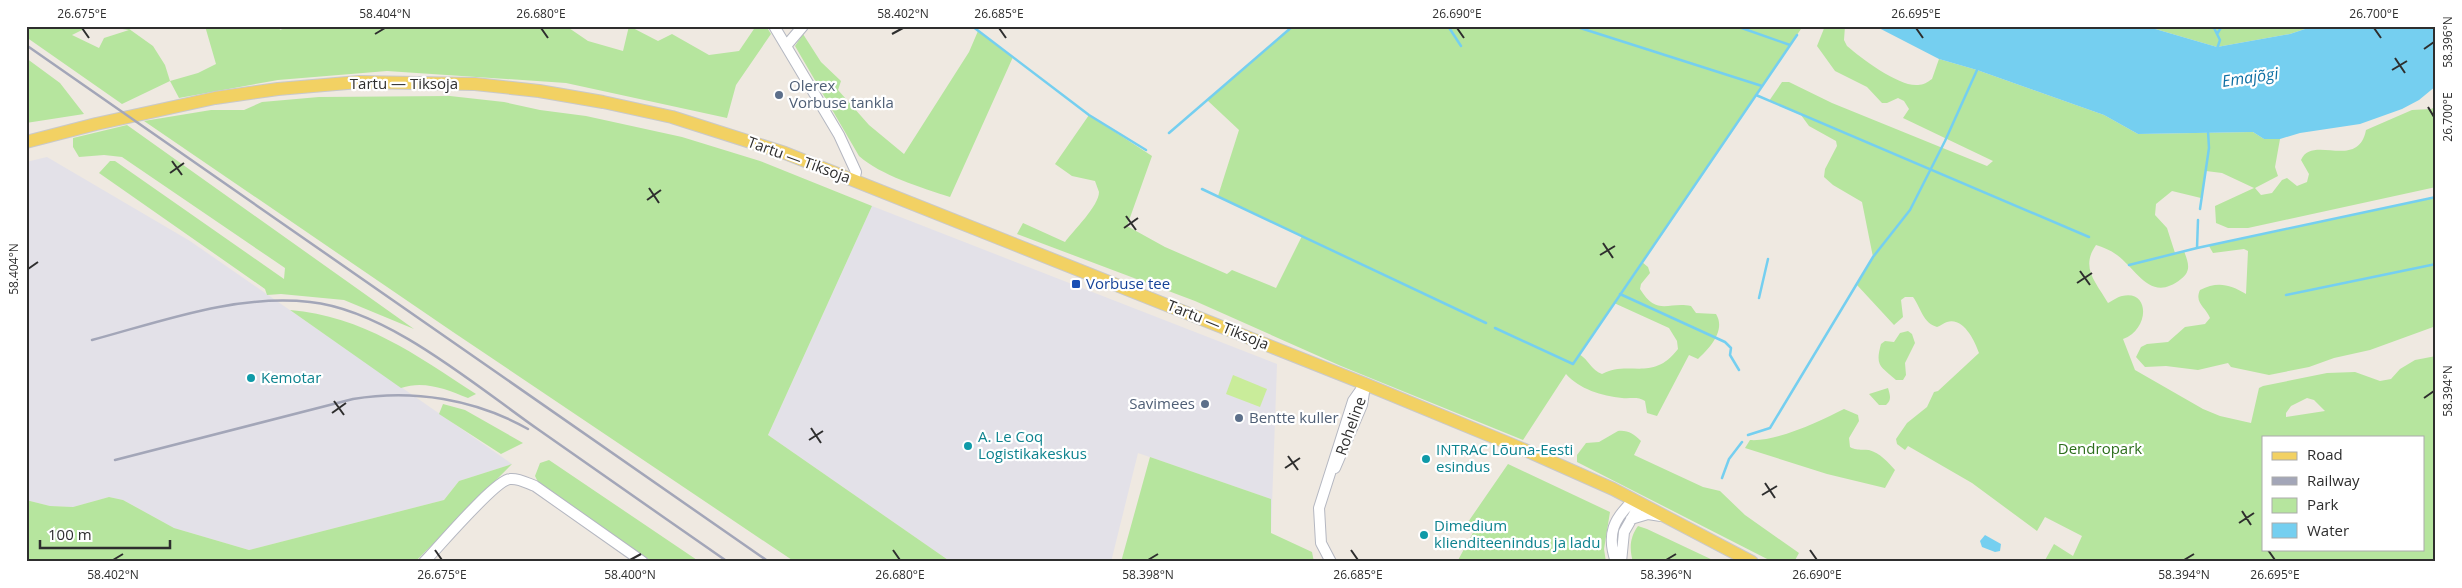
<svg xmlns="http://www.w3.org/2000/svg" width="2462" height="588" font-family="'Open Sans',sans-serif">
<rect width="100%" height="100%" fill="#efe9e1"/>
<path fill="#e3e1e8" d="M 47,157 L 190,241 L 512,464 L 459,481 L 444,500 L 249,550 L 174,528 L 123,500 L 109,497 L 73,507 L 50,506 L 26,500 L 26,162 Z
M 872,206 L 1277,364 L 1271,533 L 1271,499 L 1138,453 L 1111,562 L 951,562 L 768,435 Z"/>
<path fill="#b6e59e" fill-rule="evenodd" d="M 26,26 L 90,26 L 72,35 L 99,48 L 104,38 L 129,30 L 104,26 L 125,26 L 153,46 L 165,65 L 170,81 L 198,73 L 216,64 L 205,26 L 279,26 L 280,30 L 290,26 L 566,26 L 588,41 L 623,51 L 629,26 L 658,41 L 672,34 L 709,55 L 739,51 L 756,26 L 766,26 L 771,34 L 736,85 L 727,118 L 566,83 L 387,71 L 278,80 L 179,98 L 170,81 L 122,104 L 26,37 Z
M 1293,26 L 1803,26 L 1642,262 L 1648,267 L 1650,273 L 1641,284 L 1640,289 C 1657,317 1669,301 1691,306 L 1696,313 L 1716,314 C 1726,330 1710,348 1698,359 L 1689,355 L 1657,416 L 1647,413 L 1645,401 C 1637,396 1631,399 1622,398 C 1602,396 1579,389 1566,374 L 1523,440 L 1341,366 L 1195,301 L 1017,234 L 1023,223 L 1065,242 C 1073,231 1099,206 1099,192 C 1098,189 1096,184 1095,181 L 1072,176 L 1055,164 L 1089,115 L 1152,156 L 1127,226 L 1165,247 L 1227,274 L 1232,270 L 1276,288 L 1302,236 L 1218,196 L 1239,130 L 1207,100 ZM 1614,303 L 1669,328 L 1677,341 L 1678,349 C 1652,383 1629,359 1602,374 C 1591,370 1589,360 1579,354 Z
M 1825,26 L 1845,26 L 1844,40 L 1847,46 C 1861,58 1899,87 1918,85 C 1923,85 1928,82 1932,79 L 1939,59 L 1977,70 L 2104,115 L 2138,134 L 2253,132 L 2264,139 L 2280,139 L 2275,167 L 2278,176 L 2255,188 L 2261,195 L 2272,193 L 2282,180 L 2287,178 L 2297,186 L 2307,182 L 2309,174 L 2301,160 C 2312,134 2358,171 2366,130 L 2412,110 L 2431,109 L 2435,107 L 2433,93 L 2436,91 L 2436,187 L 2248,228 L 2228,228 L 2216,223 L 2215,206 L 2254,188 L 2222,173 L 2206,171 L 2201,198 L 2172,191 L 2156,204 L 2155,215 L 2167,228 L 2175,253 L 2184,251 C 2188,262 2192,271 2181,279 C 2151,303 2138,271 2117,255 C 2110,250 2103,247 2096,245 C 2080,268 2096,282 2108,303 C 2112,301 2117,297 2122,296 C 2150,289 2150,329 2123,339 L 2135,370 L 2203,409 L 2220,416 L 2251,423 L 2259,388 L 2263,386 L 2327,373 L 2355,372 L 2380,381 L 2391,379 L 2400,369 L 2415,360 L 2436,356 L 2436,562 L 2044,562 L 2054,544 L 2073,556 L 2082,536 L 2045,517 L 2037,531 L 1972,483 L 1908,446 L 1905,450 L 1897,444 L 1896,439 L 1907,423 L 1927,407 L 1934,392 L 1938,391 L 1979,353 C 1975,342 1964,317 1947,322 C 1944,323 1940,326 1937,327 C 1923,323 1921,308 1913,297 L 1905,297 L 1901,300 L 1903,317 L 1894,325 L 1857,285 L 1873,257 L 1862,202 L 1833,185 L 1824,177 L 1825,169 L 1837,146 L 1836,141 L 1809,126 L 1801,115 L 1769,101 L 1782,82 L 1789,82 L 1832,103 L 1987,166 L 1993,161 L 1903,118 L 1909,109 L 1904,101 L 1898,98 L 1887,103 L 1882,103 L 1867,87 L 1835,71 L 1817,46 ZM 2307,398 L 2314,400 L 2325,411 L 2286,417 L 2286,413 L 2291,406 ZM 2263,437 L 2423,437 L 2423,549 L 2263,549 Z
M 2145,26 L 2314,26 L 2290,34 L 2217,47 Z
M 978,31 L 1013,57 L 950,197 C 922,188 880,175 859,156 L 795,46 L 803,34 L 821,62 L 841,81 L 838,90 L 869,125 L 904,154 L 969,52 Z
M 26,58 L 60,83 L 84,114 L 26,123 Z
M 450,96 L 504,102 L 540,110 L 586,116 L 682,137 L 760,161 L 872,206 L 768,435 L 951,562 L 795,562 L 453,332 L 144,121 L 211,110 L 244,110 L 262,102 L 319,97 Z
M 127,125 L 414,329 L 344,300 L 281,294 L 267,295 L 265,289 L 99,173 L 110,161 L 115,161 L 284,279 L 285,268 L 122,157 L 104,155 L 79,157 L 73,147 L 73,138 Z
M 2436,197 L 2436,326 L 2370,350 L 2334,358 L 2309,367 L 2269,375 L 2231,367 L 2228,363 L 2198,370 L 2166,366 L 2145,367 L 2136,357 L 2141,347 L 2147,344 L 2168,342 L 2185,327 L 2205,324 L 2210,318 C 2206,307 2194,303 2200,290 C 2217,281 2230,284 2246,294 L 2248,251 L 2244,249 L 2213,253 L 2209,246 Z
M 290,310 C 363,316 416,355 476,394 L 468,398 C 446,389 424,380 401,388 Z
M 1908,331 L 1912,334 L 1915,343 L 1905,363 L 1906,375 L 1903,380 L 1896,380 C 1880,366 1875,366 1881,344 L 1885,341 L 1894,342 L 1900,333 Z
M 1888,388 C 1890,395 1892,400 1886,405 L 1879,405 L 1869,394 Z
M 443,404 L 465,410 L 523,443 L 501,454 L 439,414 Z
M 1844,409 L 1858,415 L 1859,421 L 1849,438 L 1850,447 C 1857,451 1861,449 1869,450 C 1880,453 1888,462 1895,470 L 1885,488 L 1827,474 L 1745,448 L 1750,440 C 1777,442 1820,421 1844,409 Z
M 1618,431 C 1628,430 1634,434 1641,441 L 1634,455 L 1703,487 L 1720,491 L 1745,515 L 1799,553 L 1794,562 L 1773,562 L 1577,462 L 1577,455 L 1586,443 L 1599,442 Z
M 1150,457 L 1271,499 L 1271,533 L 1312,552 L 1314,562 L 1121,562 Z
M 549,460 L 700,562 L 653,562 L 540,486 L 535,476 L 540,463 Z
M 512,464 L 415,562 L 26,562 L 26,500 L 50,506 L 73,507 L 109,497 L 123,500 L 174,528 L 249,550 L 444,500 L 459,481 Z
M 1508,464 L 1610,512 L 1604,549 L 1606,562 L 1457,562 L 1475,529 L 1466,525 Z
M 1638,526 L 1647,529 L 1717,562 L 1633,562 C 1629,548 1630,537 1638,526 Z"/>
<path fill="#c9ec9a" d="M 1233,375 L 1267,389 L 1260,407 L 1226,394 Z"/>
<path fill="#75cff0" d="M 1875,26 L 2145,26 L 2217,47 L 2290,34 L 2314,26 L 2436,26 L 2436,86 L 2419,100 L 2402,109 L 2360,124 L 2300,133 L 2280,139 L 2264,139 L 2253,132 L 2138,134 L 2104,115 L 1977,70 L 1939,59 Z
M 1985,535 L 2001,544 L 2000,551 L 1995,552 L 1982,547 L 1980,541 Z"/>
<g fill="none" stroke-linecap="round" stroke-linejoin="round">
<path stroke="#75cff0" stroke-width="2.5" d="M 972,26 L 1089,115 L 1146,150
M 1448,26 L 1461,46
M 1574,26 L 1762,86
M 1736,26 L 1790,45
M 2213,26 L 2217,34
M 2217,49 L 2220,40 L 2217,34 L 2222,26
M 1756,95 L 2089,237
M 1169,133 L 1293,26
M 1202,189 L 1486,323
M 2200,209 L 2209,148 L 2208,131
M 2197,248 L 2436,197
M 2129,265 L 2197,248 L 2198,220
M 1620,294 L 1725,342 L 1731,348 L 1730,355 L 1739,370
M 2286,295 L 2436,264
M 1759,298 L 1768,259
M 1495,328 L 1573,364 L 1797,35
M 1748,435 L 1770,428 L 1873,257 L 1910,210 L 1945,141 L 1977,70
M 1722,478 L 1729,459 L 1742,442"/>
<g stroke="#b4b7c1" stroke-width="12">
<path id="minor" d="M 774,26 L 839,135 L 856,172 L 854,180
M 786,46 L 803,26
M 1335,468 L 1362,405 L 1365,386
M 1631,519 L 1648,514 L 1661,516
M 424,562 C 438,548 495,480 510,479 C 519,478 527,483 535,486 L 643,562
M 1331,562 L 1321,543 L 1319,508 L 1353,401 L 1365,384
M 1616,562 C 1606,534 1614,518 1634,500
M 1621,562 L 1624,532 L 1636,511 L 1634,500"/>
</g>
<g stroke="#c9c9c9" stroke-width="14">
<path id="major" d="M 26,142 L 96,124 L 215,98 L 278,89 L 359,82 L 475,84 L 539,91 L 603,102 L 672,117 L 785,153 L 1365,384 L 1532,453 L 1613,489 L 1752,562"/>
</g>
<use href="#minor" stroke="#fff" stroke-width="10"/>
<use href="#major" stroke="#f2d163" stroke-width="12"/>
<path stroke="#a3a6b8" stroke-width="2.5" d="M 26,45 L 769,562
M 92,340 C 163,321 235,294 310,302 C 388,310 476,386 539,430 C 601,474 665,518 728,562
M 115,460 L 353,399 C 413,389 475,399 528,429"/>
</g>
<path fill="none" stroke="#2e2e2e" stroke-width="2" d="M 82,28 L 89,38M 541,28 L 548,38M 999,28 L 1006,38M 1457,28 L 1464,38M 1916,28 L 1923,38M 2374,28 L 2381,38M 375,34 L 385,28M 892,34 L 903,28M 2424,49 L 2434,42M 2395,58 L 2405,73M 2392,70 L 2407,61M 2428,107 L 2434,117M 172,161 L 182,175M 170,173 L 184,163M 649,188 L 659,203M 647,200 L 661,190M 1126,216 L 1136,230M 1124,228 L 1138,218M 1603,243 L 1613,258M 1600,255 L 1615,246M 28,269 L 38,262M 2080,271 L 2090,285M 2077,283 L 2092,273M 2424,398 L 2434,391M 334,401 L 344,415M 332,413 L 346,403M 811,428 L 821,443M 809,440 L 823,431M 1288,456 L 1298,470M 1285,468 L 1300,458M 1765,483 L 1775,498M 1762,495 L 1777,486M 2242,511 L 2251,525M 2239,523 L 2254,513M 435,550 L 442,560M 893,550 L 900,560M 1351,550 L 1358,560M 1810,550 L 1817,560M 2268,550 L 2275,560M 113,560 L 123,554M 630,560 L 641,554M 1148,560 L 1158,554M 1666,560 L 1676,554M 2184,560 L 2194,554"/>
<g fill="#5c6f8a" stroke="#fff" stroke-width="2">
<circle cx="779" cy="95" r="5"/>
<circle cx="1205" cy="404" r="5"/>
<circle cx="1239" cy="418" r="5"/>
</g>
<rect fill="#1a4fb4" stroke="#fff" stroke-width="2" x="1071" y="279" width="10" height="10" rx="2.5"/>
<g fill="#0f9aa8" stroke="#fff" stroke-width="2">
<circle cx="251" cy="378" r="5"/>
<circle cx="968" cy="446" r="5"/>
<circle cx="1426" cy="459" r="5"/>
<circle cx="1424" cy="535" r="5"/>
</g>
<g text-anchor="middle" stroke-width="4.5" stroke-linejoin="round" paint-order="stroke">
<g font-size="15" fill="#2e2e2e" stroke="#fff">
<text x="404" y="89">Tartu — Tiksoja</text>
<text transform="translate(799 160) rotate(20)" y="5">Tartu — Tiksoja</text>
<text transform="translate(1218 325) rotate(22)" y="5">Tartu — Tiksoja</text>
<text transform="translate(1351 426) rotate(-70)" y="5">Roheline</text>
</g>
<g font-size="15" fill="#4e5e75" stroke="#fff" text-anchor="start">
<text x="789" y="91">Olerex<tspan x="789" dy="17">Vorbuse tankla</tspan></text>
<text x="1195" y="409" text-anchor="end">Savimees</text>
<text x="1249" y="423">Bentte kuller</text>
</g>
<g font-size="15" fill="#164399" stroke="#fff" text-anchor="start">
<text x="1086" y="289">Vorbuse tee</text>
</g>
<g font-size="15" fill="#0d838f" stroke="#fff" text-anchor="start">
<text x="261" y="383">Kemotar</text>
<text x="978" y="442">A. Le Coq<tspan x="978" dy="17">Logistikakeskus</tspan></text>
<text x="1436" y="455">INTRAC Lõuna-Eesti<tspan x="1436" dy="17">esindus</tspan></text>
<text x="1434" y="531">Dimedium<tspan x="1434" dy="17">klienditeenindus ja ladu</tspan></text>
</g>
<g font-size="15" fill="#2c6e1b" stroke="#fff">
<text x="2100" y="454">Dendropark</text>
</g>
<g font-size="16" font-style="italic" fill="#0d6fa3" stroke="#fff">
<text transform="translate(2250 77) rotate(-8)" y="6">Emajõgi</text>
</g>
</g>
<rect width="2462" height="588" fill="none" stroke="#ffffff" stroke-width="55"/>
<rect x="2262" y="436" width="162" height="115" fill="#ffffff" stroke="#ababab"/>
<rect x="2272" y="452" width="25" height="8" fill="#f2d163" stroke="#ababab"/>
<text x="2307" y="460" font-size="15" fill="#2e2e2e">Road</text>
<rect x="2272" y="477" width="25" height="8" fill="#a3a6b8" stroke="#ababab"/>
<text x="2307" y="486" font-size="15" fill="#2e2e2e">Railway</text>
<rect x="2272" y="498" width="25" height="15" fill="#b6e59e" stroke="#ababab"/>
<text x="2307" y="510" font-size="15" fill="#2e2e2e">Park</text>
<rect x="2272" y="523" width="25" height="15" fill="#75cff0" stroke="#ababab"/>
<text x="2307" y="536" font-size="15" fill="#2e2e2e">Water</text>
<path d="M40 540v8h130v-8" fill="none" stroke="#2e2e2e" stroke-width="2.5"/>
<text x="48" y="540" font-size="15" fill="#2e2e2e" stroke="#ffffff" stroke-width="4" paint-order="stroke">100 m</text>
<rect x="28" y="28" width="2406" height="532" fill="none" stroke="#2e2e2e" stroke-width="2"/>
<g font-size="12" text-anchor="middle" fill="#2e2e2e">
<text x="82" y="18">26.675°E</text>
<text x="385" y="18">58.404°N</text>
<text x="541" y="18">26.680°E</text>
<text x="903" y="18">58.402°N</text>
<text x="999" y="18">26.685°E</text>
<text x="1457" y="18">26.690°E</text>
<text x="1916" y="18">26.695°E</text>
<text x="2374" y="18">26.700°E</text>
<text transform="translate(2448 42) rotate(-90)" y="4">58.396°N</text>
<text transform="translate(2448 117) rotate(-90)" y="4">26.700°E</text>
<text transform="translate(14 269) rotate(-90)" y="4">58.404°N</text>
<text transform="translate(2448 391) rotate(-90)" y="4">58.394°N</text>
<text x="113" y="579">58.402°N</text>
<text x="442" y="579">26.675°E</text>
<text x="630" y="579">58.400°N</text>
<text x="900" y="579">26.680°E</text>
<text x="1148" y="579">58.398°N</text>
<text x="1358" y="579">26.685°E</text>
<text x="1666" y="579">58.396°N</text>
<text x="1817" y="579">26.690°E</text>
<text x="2184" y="579">58.394°N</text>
<text x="2275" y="579">26.695°E</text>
</g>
</svg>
